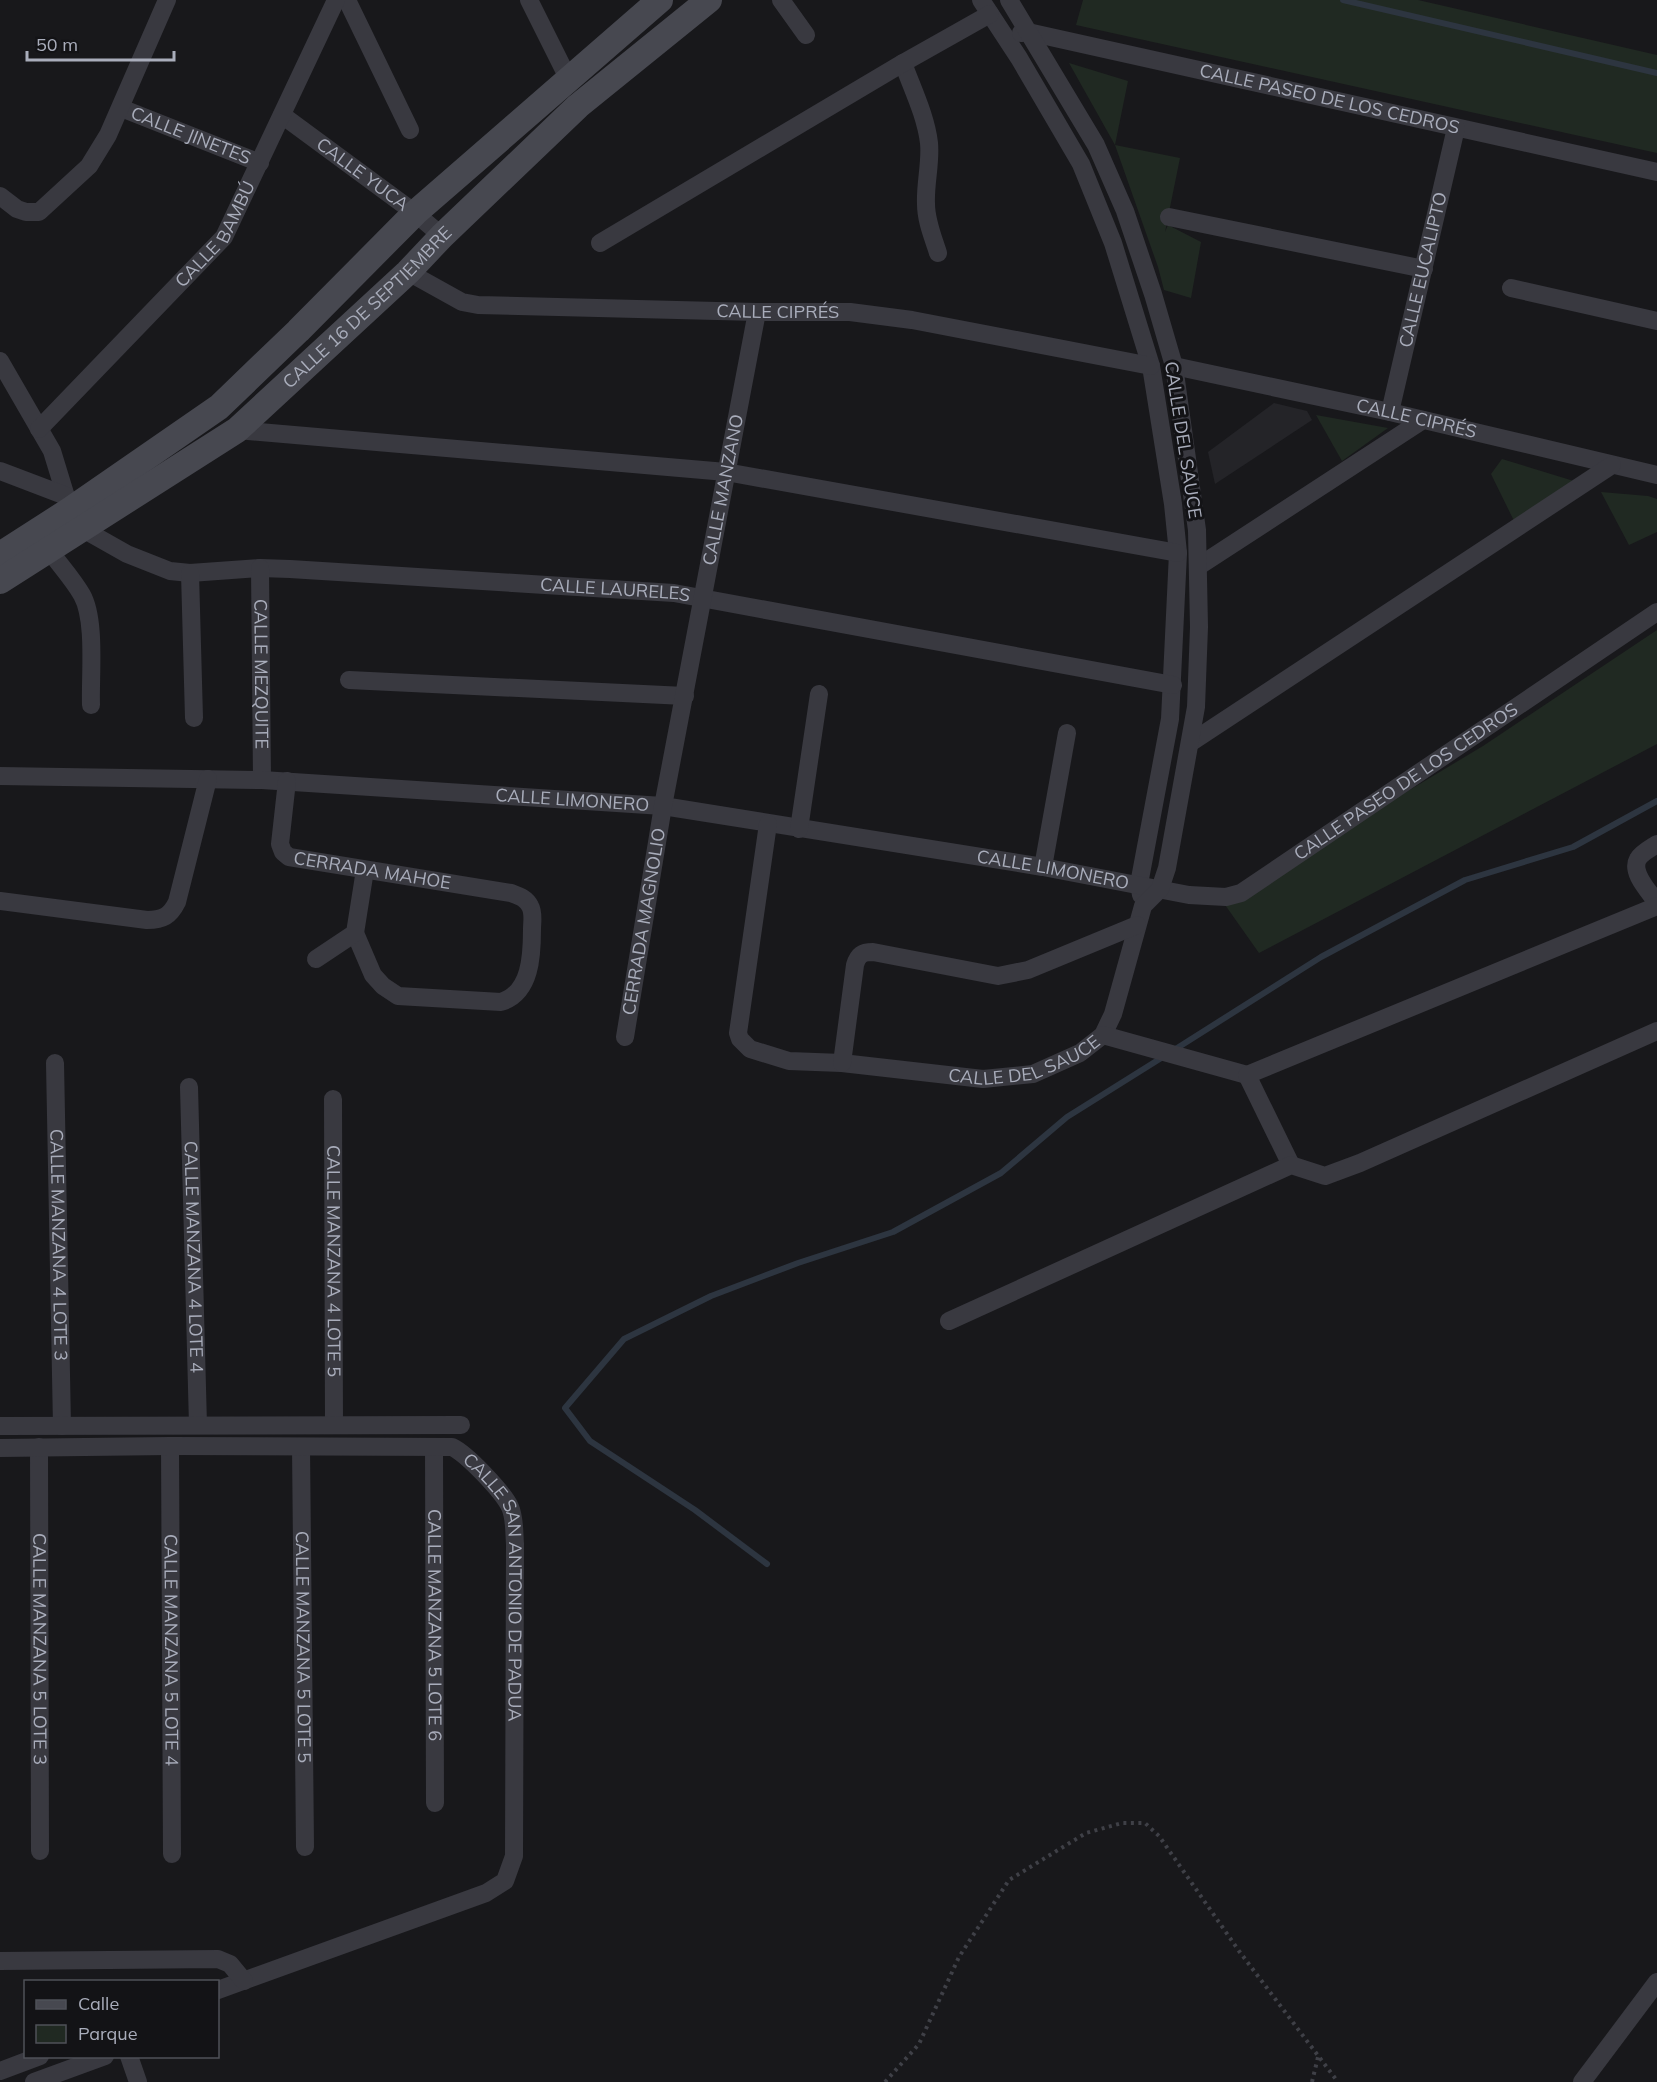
<svg xmlns="http://www.w3.org/2000/svg" width="1657" height="2082" font-family="Mulish,sans-serif">
<rect width="100%" height="100%" fill="#18181b"/>
<path fill="#242428" d="M 1274,403 L 1307,411 L 1312,420 L 1215,484 L 1208,452 Z"/>
<path fill="#202922" d="M 1083,0 L 1418,0 L 1657,55 L 1657,153 L 1076,25 Z
M 1069,63 L 1128,81 L 1115,145 L 1180,158 L 1165,232 L 1168,225 L 1201,242 L 1191,298 L 1164,290 L 1158,267 L 1115,145 Z
M 1316,415 L 1388,428 L 1342,461 Z
M 1502,459 L 1577,482 L 1517,527 L 1491,474 Z
M 1601,492 L 1648,496 L 1657,499 L 1657,532 L 1629,545 Z
M 1657,630 L 1657,744 L 1259,953 L 1223,902 L 1483,746 Z"/>
<g fill="none" stroke-linecap="round" stroke-linejoin="round">
<path stroke="#2d3540" stroke-width="6" d="M 1343,0 L 1657,73
M 1174,1050 L 1321,957 L 1465,880 L 1573,847 L 1657,801
M 767,1564 L 695,1510 L 590,1441 L 565,1408 L 624,1339 L 711,1296 L 798,1263 L 893,1232 L 1001,1173 L 1067,1117 L 1166,1055"/>
<path stroke="#3f4047" stroke-width="4" stroke-dasharray="3 4.5" stroke-linecap="butt" d="M 885,2082 L 919,2044 L 959,1957 L 1009,1880 L 1086,1833 L 1122,1823 L 1145,1823 L 1159,1836 L 1239,1951 L 1338,2082
M 1312,2082 L 1318,2057"/>
<g stroke="#393940" stroke-width="18">
<path d="M 347,0 L 410,130"/>
<path d="M 529,0 L 568,78"/>
<path d="M 781,0 L 806,35"/>
<path d="M 981,0 L 1019,58 L 1081,164 L 1113,243 L 1151,366 L 1173,504 L 1178,553 L 1170,719 L 1139,884 L 1141,895"/>
<path id="s1" d="M 1021,33 L 1028,32 L 1657,172"/>
<path d="M 903,63 C 912,88 926,116 929,143 C 931,163 925,183 926,204 C 926,221 933,237 938,253"/>
<path id="s2" d="M 121,108 L 260,163"/>
<path id="s3" d="M 282,115 L 415,213 L 442,236"/>
<path d="M 0,196 L 17,209 L 26,212 L 39,212 L 89,166 L 108,135 L 167,0"/>
<path d="M 1169,217 L 1424,269"/>
<path d="M 600,243 L 903,63 L 990,14"/>
<path id="s4" d="M 408,272 L 462,302 L 478,305 L 757,312 L 850,312 L 912,320 L 1151,366"/>
<path d="M 1511,288 L 1657,321"/>
<path id="s5" d="M 0,361 L 52,451 L 70,510 L 81,528 L 127,554 L 170,571 L 190,573 L 260,568 L 290,569 L 674,593 L 1173,685"/>
<path id="s6" d="M 1174,366 L 1390,412 L 1657,475"/>
<path id="s7" d="M 1390,412 L 1456,128"/>
<path id="s8" d="M 39,429 L 224,237 L 336,0"/>
<path d="M 237,430 L 726,472 L 1178,553"/>
<path d="M 0,471 L 66,496"/>
<path d="M 49,550 C 59,564 73,579 82,595 C 96,620 90,675 91,705"/>
<path d="M 1199,566 L 1423,420"/>
<path id="s9" d="M 260,568 L 262,780"/>
<path d="M 190,573 L 194,718"/>
<path d="M 349,680 L 685,696"/>
<path d="M 1190,743 L 1612,465"/>
<path id="s10" d="M 0,776 L 262,780 L 663,806 L 1043,867 L 1189,895 L 1226,897 L 1241,893 L 1657,612"/>
<path id="s11" d="M 287,781 L 280,844 L 283,852 L 289,857 L 511,893 C 519,896 526,898 530,906 C 534,913 532,922 532,929 C 532,955 531,993 501,1002 L 398,996 L 383,986 L 373,975 L 355,933"/>
<path id="s12" d="M 768,824 L 738,1033 L 740,1039 L 750,1049 L 789,1061 L 842,1063 L 983,1079 L 1033,1074 L 1080,1053 L 1103,1035 L 1113,1014 L 1143,906 L 1160,889 L 1167,868 L 1196,707 L 1199,627 L 1197,530 L 1174,366 L 1153,294 L 1125,211 L 1096,145 L 1009,0"/>
<path d="M 799,829 L 819,694"/>
<path d="M 1657,844 C 1651,848 1641,853 1638,859 C 1630,873 1650,892 1657,903"/>
<path d="M 1043,867 L 1067,733"/>
<path d="M 0,901 L 147,920 C 163,920 170,916 177,902 L 208,779"/>
<path d="M 316,959 L 355,933 L 365,870"/>
<path d="M 1103,1035 L 1247,1075"/>
<path id="s13" d="M 625,1037 L 663,806 L 757,312"/>
<path id="s14" d="M 55,1063 L 62,1426"/>
<path d="M 842,1063 L 855,965 C 858,955 862,952 873,952 L 998,976 L 1028,970 L 1137,925"/>
<path id="s15" d="M 189,1087 L 198,1425"/>
<path id="s16" d="M 333,1099 L 334,1424"/>
<path d="M 1291,1165 L 1247,1075 L 1657,906"/>
<path d="M 949,1321 L 1291,1165 L 1325,1176 L 1360,1163 L 1657,1031"/>
<path d="M 0,1426 L 461,1425"/>
<path id="s17" d="M 170,1446 L 172,1854"/>
<path id="s18" d="M 39,1447 L 40,1851"/>
<path id="s19" d="M 301,1447 L 305,1847"/>
<path id="s20" d="M 434,1447 L 435,1803"/>
<path id="s21" d="M 0,1448 L 170,1446 L 452,1447 C 467,1454 503,1492 510,1507 C 515,1518 514,1532 515,1544 L 514,1856 L 505,1881 L 486,1893 L 218,1990"/>
<path d="M 0,1961 L 218,1959 L 230,1964 L 244,1981"/>
<path d="M 129,2056 L 138,2082"/>
<path d="M 0,2071 L 40,2056"/>
<path d="M 34,2082 L 105,2056"/>
<path d="M 1582,2082 L 1657,1982"/>
</g>
<g stroke="#474850" stroke-width="26">
<path d="M 0,555 L 70,510 L 219,407 L 298,331 L 415,213 L 660,0"/>
<path id="s22" d="M 0,581 L 237,430 L 408,272 L 442,236 L 578,106 L 709,0"/>
</g>
</g>
<g text-anchor="middle" stroke-width="6" stroke-linejoin="round" paint-order="stroke">
<g font-size="18" fill="#a9adbb" stroke="#131316">
<text dy="6" stroke="none"><textPath href="#s1" startOffset="316">CALLE PASEO DE LOS CEDROS</textPath></text>
<text dy="6" stroke="none"><textPath href="#s2" startOffset="75">CALLE JINETES</textPath></text>
<text dy="6" stroke="none"><textPath href="#s3" startOffset="100">CALLE YUCA</textPath></text>
<text dy="6" stroke="none"><textPath href="#s8" startOffset="264">CALLE BAMBÚ</textPath></text>
<text dy="6" stroke="none"><textPath href="#s7" startOffset="146">CALLE EUCALIPTO</textPath></text>
<text dy="6" stroke="none"><textPath href="#s22" startOffset="460">CALLE 16 DE SEPTIEMBRE</textPath></text>
<text dy="6" stroke="none"><textPath href="#s4" startOffset="378">CALLE CIPRÉS</textPath></text>
<text dy="6" stroke="none"><textPath href="#s6" startOffset="248">CALLE CIPRÉS</textPath></text>
<text transform="translate(1183 440) rotate(81)" y="6">CALLE DEL SAUCE</text>
<text dy="6" stroke="none"><textPath href="#s13" startOffset="556">CALLE MANZANO</textPath></text>
<text dy="6" stroke="none"><textPath href="#s5" startOffset="732">CALLE LAURELES</textPath></text>
<text dy="6" stroke="none"><textPath href="#s9" startOffset="106">CALLE MEZQUITE</textPath></text>
<text dy="6" stroke="none"><textPath href="#s10" startOffset="1449">CALLE PASEO DE LOS CEDROS</textPath></text>
<text dy="6" stroke="none"><textPath href="#s10" startOffset="573">CALLE LIMONERO</textPath></text>
<text dy="6" stroke="none"><textPath href="#s11" startOffset="164">CERRADA MAHOE</textPath></text>
<text dy="6" stroke="none"><textPath href="#s10" startOffset="1059">CALLE LIMONERO</textPath></text>
<text dy="6" stroke="none"><textPath href="#s13" startOffset="117">CERRADA MAGNOLIO</textPath></text>
<text dy="6" stroke="none"><textPath href="#s12" startOffset="512">CALLE DEL SAUCE</textPath></text>
<text dy="6" stroke="none"><textPath href="#s14" startOffset="182">CALLE MANZANA 4 LOTE 3</textPath></text>
<text dy="6" stroke="none"><textPath href="#s15" startOffset="170">CALLE MANZANA 4 LOTE 4</textPath></text>
<text dy="6" stroke="none"><textPath href="#s16" startOffset="162">CALLE MANZANA 4 LOTE 5</textPath></text>
<text dy="6" stroke="none"><textPath href="#s21" startOffset="610">CALLE SAN ANTONIO DE PADUA</textPath></text>
<text dy="6" stroke="none"><textPath href="#s20" startOffset="178">CALLE MANZANA 5 LOTE 6</textPath></text>
<text dy="6" stroke="none"><textPath href="#s19" startOffset="200">CALLE MANZANA 5 LOTE 5</textPath></text>
<text dy="6" stroke="none"><textPath href="#s18" startOffset="202">CALLE MANZANA 5 LOTE 3</textPath></text>
<text dy="6" stroke="none"><textPath href="#s17" startOffset="204">CALLE MANZANA 5 LOTE 4</textPath></text>
</g>
</g>
<rect x="24" y="1980" width="195" height="78" fill="#131316" stroke="#4f5158" stroke-width="1.5"/>
<rect x="36" y="2000" width="30" height="9" fill="#474850" stroke="#4f5158" stroke-width="1.5"/>
<text x="78" y="2010" font-size="18" fill="#a9adbb">Calle</text>
<rect x="36" y="2025" width="30" height="18" fill="#202922" stroke="#4f5158" stroke-width="1.5"/>
<text x="78" y="2040" font-size="18" fill="#a9adbb">Parque</text>
<path d="M27 51v9h147v-9" fill="none" stroke="#a9adbb" stroke-width="3"/>
<text x="36" y="51" font-size="18" fill="#a9adbb" stroke="#131316" stroke-width="4.5" paint-order="stroke">50 m</text>
</svg>
